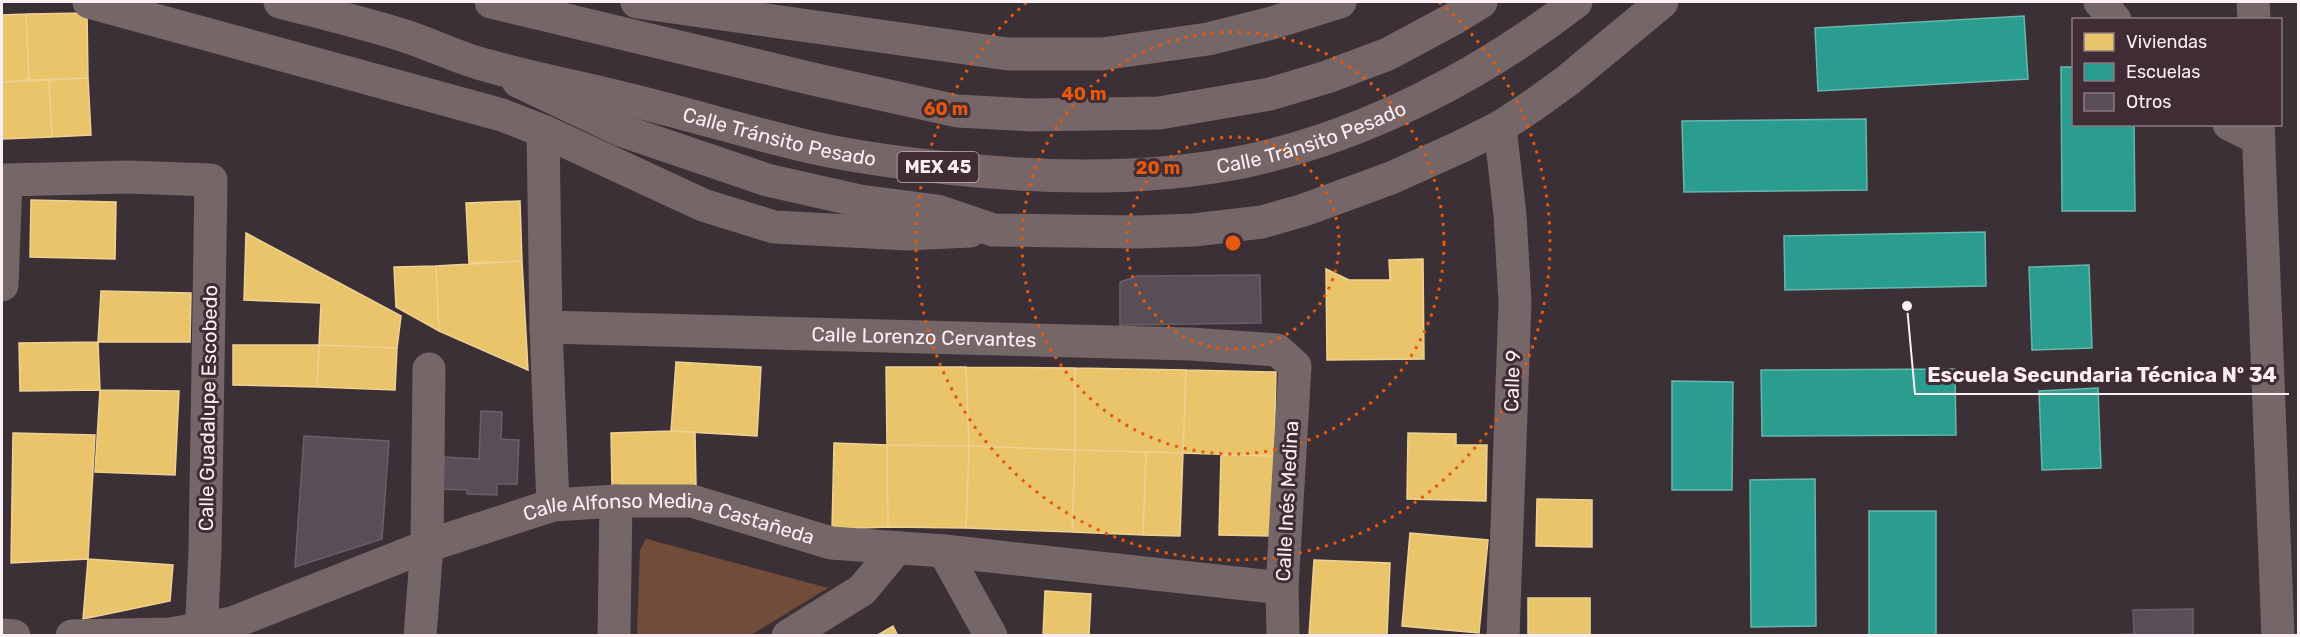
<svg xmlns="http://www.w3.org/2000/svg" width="2300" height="637" font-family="Rubik,sans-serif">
<rect width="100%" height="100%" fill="#3b3035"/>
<path fill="#714c38" d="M 646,539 L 647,539 L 828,588 L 751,635 L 637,635 L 640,550 Z"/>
<path fill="#e9c46a" stroke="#efd194" stroke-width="1.5" d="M 87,13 L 88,78 L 29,80 L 26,14 Z
M 26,14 L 29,80 L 2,82 L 2,15 Z
M 88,78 L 91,135 L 52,137 L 49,80 Z
M 49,80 L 52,137 L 2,139 L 2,82 Z
M 31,200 L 116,202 L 115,259 L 30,257 Z
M 520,201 L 522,261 L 469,263 L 466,203 Z
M 246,233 L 401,316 L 397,348 L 319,345 L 321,303 L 244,300 Z
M 1423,259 L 1424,359 L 1327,360 L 1326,269 L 1349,280 L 1390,280 L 1389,260 Z
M 522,261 L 528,370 L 439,331 L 436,266 Z
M 436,266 L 439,331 L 396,307 L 394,267 Z
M 101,291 L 191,293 L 190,342 L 98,342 Z
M 98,342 L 100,390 L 20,391 L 19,343 Z
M 233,345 L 319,345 L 317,387 L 233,385 Z
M 319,345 L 397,348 L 395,390 L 317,387 Z
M 676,362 L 761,367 L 757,436 L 671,431 Z
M 886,367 L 966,367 L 969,446 L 887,445 Z
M 966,367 L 1075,368 L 1075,450 L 969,446 Z
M 1075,368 L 1186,370 L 1183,453 L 1075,450 Z
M 1186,370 L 1276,372 L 1274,456 L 1183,453 Z
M 100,390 L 179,391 L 175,475 L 95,472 Z
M 671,431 L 695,432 L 696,486 L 612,487 L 611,433 Z
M 13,433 L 95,435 L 88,559 L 11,563 Z
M 1408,433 L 1456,434 L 1456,445 L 1487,445 L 1486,501 L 1407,499 Z
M 834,443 L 887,445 L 888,527 L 832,529 Z
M 887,445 L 969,446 L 966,528 L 888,527 Z
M 969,446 L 1075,450 L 1072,532 L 966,528 Z
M 1075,450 L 1146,452 L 1143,535 L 1072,532 Z
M 1146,452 L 1183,453 L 1180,536 L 1143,535 Z
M 1221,455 L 1274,456 L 1272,536 L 1219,535 Z
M 1537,499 L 1592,500 L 1592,547 L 1536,546 Z
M 1410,533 L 1488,540 L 1479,633 L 1402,626 Z
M 88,559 L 173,565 L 170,601 L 83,619 Z
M 1314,560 L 1390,563 L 1387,636 L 1309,636 Z
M 1045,591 L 1091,594 L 1089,636 L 1043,636 Z
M 1528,598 L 1590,598 L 1590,636 L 1528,636 Z
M 893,626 L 898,636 L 876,636 Z"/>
<path fill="#2a9d8f" stroke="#69b6ae" stroke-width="1.5" d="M 2024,16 L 2028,79 L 1818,91 L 1815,28 Z
M 2061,67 L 2074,67 L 2074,124 L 2134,124 L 2135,211 L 2062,211 Z
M 1866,119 L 1867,190 L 1684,192 L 1682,121 Z
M 1985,232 L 1986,286 L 1785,290 L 1784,236 Z
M 2089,265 L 2092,348 L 2032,350 L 2029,267 Z
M 1955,369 L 1956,435 L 1762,436 L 1761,370 Z
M 1672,381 L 1733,382 L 1732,490 L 1672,490 Z
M 2098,388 L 2101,468 L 2042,470 L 2039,391 Z
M 1815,479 L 1816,626 L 1751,627 L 1750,480 Z
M 1869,511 L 1936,511 L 1936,636 L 1869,636 Z"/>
<path fill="#594e58" stroke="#686065" stroke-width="1.5" d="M 1260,275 L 1261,323 L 1120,325 L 1120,282 L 1137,276 Z
M 481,411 L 502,412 L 501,439 L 519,440 L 517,484 L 497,484 L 497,495 L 467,494 L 467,490 L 443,489 L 444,457 L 479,459 Z
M 304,436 L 389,441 L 382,539 L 295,567 Z
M 2193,609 L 2193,636 L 2081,636 L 2134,634 L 2133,610 Z"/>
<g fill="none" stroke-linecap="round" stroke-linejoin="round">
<g stroke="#756667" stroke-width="33">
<path d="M 89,2 L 502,115 L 543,131 L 703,205 L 774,227 L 907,234 L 970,231"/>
<path d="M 637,2 L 1008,54 L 1102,54 L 1208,39 L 1272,23 L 1340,2"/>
<path d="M 2100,2 L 2115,20"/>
<path d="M 2253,2 L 2254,20"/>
<path d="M 518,81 L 623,131 L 767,180 L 860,201 L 937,211 L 993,230 L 1138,232 L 1194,230 L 1262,222 L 1304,210 L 1391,178 L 1460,147 L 1500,127 L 1535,104 L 1568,80 L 1662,2"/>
<path d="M 2229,124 L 2259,139"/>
<path d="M 2258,124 L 2278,636"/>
<path d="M 1500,127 L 1510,215 L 1515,302 L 1503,636"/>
<path d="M 543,131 L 546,327 L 553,505"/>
<path d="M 2,285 L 6,180 L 128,177 L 211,180 L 205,551 L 201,636"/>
<path id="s1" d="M 546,327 L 1190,344 L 1277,350 L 1295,366 L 1282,588 L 1283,636"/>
<path d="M 944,551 L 991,636"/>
<path d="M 2,635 L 14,636"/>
<path id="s2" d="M 72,636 L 170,634 L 232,623 L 427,546 L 553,505 L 616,501 L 692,501 L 831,543 L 944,551 L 1282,588"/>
<path d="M 420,636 L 427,546 L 429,369"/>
<path d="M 614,636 L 616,501"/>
<path d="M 788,636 L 862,590 L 897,548"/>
</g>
<g stroke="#766668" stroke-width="33">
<path id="s3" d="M 280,2 C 322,13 364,23 405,36 C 433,45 460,59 489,66 C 543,81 599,91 654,106 C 705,119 755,134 806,146 C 852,157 901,163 948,168 C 1047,179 1149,181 1247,161 C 1366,135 1480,76 1576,2"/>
<path d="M 491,2 L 817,80 L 957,111 L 1031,115 L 1159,113 L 1270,94 L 1327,77 L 1388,54 L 1455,18 L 1481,2"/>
</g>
</g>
<g fill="none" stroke="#e8590c" stroke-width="3" stroke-dasharray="3 6">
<circle cx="1233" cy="243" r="106"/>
<circle cx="1233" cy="243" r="211"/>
<path d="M1439 2A317 317 0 1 1 1027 2"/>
</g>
<g text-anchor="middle" stroke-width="6" stroke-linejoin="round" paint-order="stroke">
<rect fill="#3f2c34" stroke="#c3b4bb" stroke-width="1.5" x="897.5" y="152" width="81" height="30" rx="4.5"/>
<g font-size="18" font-weight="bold" fill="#fceff5">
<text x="938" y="173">MEX 45</text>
</g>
<g font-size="20" fill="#fceff5" stroke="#3f2c34">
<text dy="7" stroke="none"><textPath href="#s3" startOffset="518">Calle Tránsito Pesado</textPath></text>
<text dy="7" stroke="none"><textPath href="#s3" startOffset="1058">Calle Tránsito Pesado</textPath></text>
<text dy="7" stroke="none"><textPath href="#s1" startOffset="378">Calle Lorenzo Cervantes</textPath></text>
<text transform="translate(1512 381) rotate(-88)" y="7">Calle 9</text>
<text transform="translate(208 408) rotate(-89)" y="7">Calle Guadalupe Escobedo</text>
<text transform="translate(1287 501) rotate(-87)" y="7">Calle Inés Medina</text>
<text dy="7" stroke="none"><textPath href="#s2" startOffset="621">Calle Alfonso Medina Castañeda</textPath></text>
</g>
</g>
<circle cx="1233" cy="243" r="9" fill="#e8590c" stroke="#3f2c34" stroke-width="3"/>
<g font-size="18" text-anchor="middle" font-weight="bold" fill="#e8590c" stroke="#3f2c34" stroke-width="6" stroke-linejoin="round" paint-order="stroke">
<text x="1084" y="100">40 m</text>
<text x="946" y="115">60 m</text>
<text x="1158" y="174">20 m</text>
</g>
<path fill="none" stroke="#fceff5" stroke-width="2" d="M1907 306L1915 394H2289"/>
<circle fill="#fceff5" stroke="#3f2c34" stroke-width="2" cx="1907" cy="306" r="6"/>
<g font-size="21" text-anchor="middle" font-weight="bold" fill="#fceff5" stroke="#3f2c34" stroke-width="6" stroke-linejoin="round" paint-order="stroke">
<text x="2102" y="382">Escuela Secundaria Técnica Nº 34</text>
</g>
<rect width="2300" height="637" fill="none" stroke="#fceff5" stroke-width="6"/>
<rect x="2072" y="18" width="210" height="108" fill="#3f2c34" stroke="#8b7a81" stroke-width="1.5"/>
<rect x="2084" y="33" width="30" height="18" fill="#e9c46a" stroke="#8b7a81" stroke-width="1.5"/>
<text x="2126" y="48" font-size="18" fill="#fceff5">Viviendas</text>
<rect x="2084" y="63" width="30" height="18" fill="#2a9d8f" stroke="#8b7a81" stroke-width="1.5"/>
<text x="2126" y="78" font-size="18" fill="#fceff5">Escuelas</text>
<rect x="2084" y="93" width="30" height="18" fill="#594e58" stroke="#8b7a81" stroke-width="1.5"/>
<text x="2126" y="108" font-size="18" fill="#fceff5">Otros</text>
</svg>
